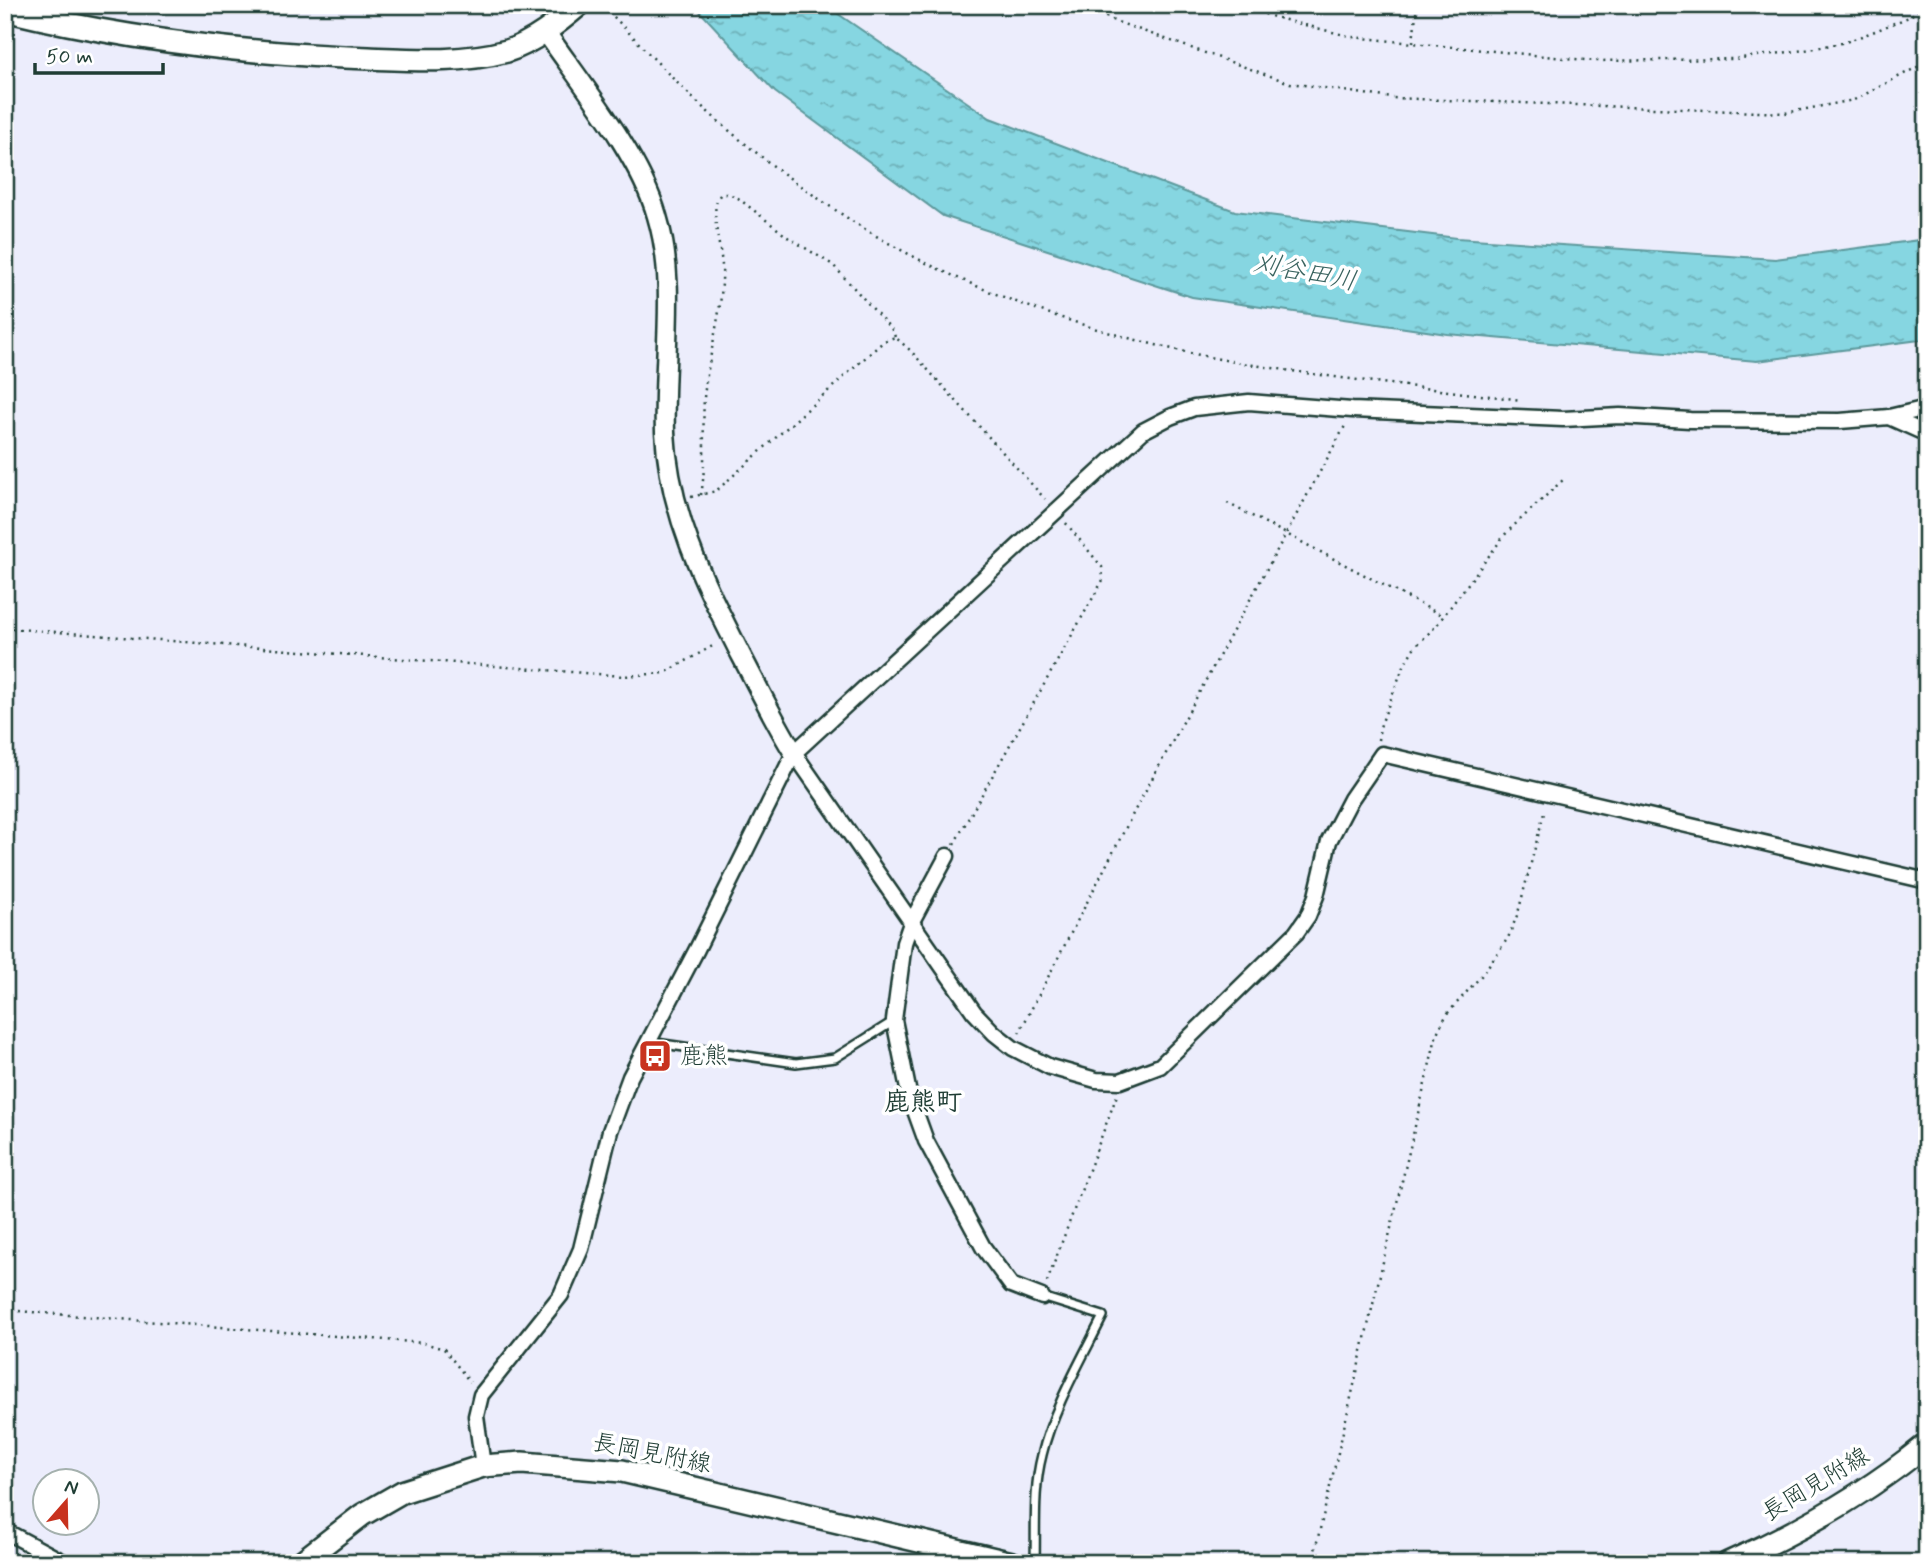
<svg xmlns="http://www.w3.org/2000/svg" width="1932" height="1568" viewBox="0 0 1932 1568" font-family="Mynerve,'Klee One',sans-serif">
<defs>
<pattern id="water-ripples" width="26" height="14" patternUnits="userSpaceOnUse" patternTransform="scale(1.75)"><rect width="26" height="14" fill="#86d6e1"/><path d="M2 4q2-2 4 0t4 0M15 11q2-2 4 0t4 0" fill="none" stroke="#6dafb7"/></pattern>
</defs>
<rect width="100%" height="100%" fill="#ecedfc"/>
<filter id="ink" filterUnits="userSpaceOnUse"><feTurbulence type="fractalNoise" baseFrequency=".0143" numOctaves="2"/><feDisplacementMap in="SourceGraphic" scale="14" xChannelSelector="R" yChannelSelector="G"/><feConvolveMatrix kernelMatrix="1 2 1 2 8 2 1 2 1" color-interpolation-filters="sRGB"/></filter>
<g filter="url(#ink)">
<path fill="url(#water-ripples)" stroke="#5d999c" stroke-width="2" d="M694,5h131l165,113 245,93 222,27 318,21 152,-20v100l-170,22 -310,-27 -255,-37 -249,-81 -168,-124z"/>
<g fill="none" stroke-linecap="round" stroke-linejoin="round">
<defs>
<g id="service">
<path d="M649,1042l147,21 39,-5 59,-37"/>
<path d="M1035,1563c1,-35 -2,-74 7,-108 11,-47 40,-96 61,-139l-61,-19"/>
</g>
<g id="minor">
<path d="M1889,417l38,17"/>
<path d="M794,753l180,259 20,21 19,15 37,19 46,13 24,1 40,-15 136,-133 12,-17 8,-20 13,-55 22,-42 31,-45 545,127"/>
<path d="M947,856l-36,67 -7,20 -10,77 15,74 17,47 57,106 28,38 31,12"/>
<path d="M483,1466l-7,-50 5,-21 80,-100 20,-46 29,-118 20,-54 67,-128 97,-196 349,-322 27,-14 24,-9 55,-6 103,8 211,9 57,-3 70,4 150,1 49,-4 38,-9"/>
<path d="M5,1531l60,32"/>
</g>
<path id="tertiary" d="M545,31c36,52 95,125 112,185 21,70 5,144 8,216 4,83 39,150 76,223 17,32 33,66 53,98"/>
<g id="secondary">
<path d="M5,10c119,29 242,44 364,48 47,2 93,5 138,-7 26,-8 52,-29 72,-46"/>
<path d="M300,1563l62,-48 40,-23 81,-26 39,-3 100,8 390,92"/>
<path d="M1728,1563c71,-31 139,-70 199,-119"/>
</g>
</defs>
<use href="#service" stroke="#1f3d34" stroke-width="12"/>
<use href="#minor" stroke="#1f3d34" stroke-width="19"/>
<use href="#tertiary" stroke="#1f3d34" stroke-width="23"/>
<use href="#secondary" stroke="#1f3d34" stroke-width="26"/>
<g stroke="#1f3d34" stroke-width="2.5" stroke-dasharray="2 5" stroke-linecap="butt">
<path d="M1088,5l21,14 181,64 102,15 393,15 69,-13 73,-38"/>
<path d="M1238,5l36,12 78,20 243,24 139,-2 71,-9 41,-8 29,-11 34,-14 15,-12"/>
<path d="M604,7c31,31 60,64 92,94 46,43 98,82 150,116 105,70 244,116 368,141 101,19 206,29 308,42"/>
<path d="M159,22l4,-17"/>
<path d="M1413,42l4,-37"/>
<path d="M701,495c6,-33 1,-64 3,-97 4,-44 20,-87 18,-132 -1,-20 -14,-59 -1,-72h8l9,4 51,40 44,27 60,66 2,6"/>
<path d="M691,497l25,-6 168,-150 11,-4 15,13 135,149"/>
<path d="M1227,503l216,113"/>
<path d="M5,628l618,48 42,-3 51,-29"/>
<path d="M1378,740l2,-13 22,-57 11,-21 23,-23 71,-94 57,-53"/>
<path d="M954,844l149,-264 -1,-13 -37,-45"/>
<path d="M1019,1033l116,-223 210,-384"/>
<path d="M1047,1282l70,-187"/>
<path d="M5,1310l419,33 20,6 26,33"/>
<path d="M1312,1563l125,-530 10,-19 34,-38 27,-38 10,-25 27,-104"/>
</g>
<use href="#service" stroke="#fff" stroke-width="7"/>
<use href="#minor" stroke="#fff" stroke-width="14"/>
<use href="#tertiary" stroke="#fff" stroke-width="18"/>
<use href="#secondary" stroke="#fff" stroke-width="21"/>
</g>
</g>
<defs>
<symbol id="bus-square" viewBox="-11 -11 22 22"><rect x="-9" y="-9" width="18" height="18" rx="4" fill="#c8321e" stroke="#fff"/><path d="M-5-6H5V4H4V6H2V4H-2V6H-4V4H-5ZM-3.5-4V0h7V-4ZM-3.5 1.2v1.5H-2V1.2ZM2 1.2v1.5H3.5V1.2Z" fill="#fff"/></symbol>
</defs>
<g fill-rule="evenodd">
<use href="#bus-square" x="636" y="1037" width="38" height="38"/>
</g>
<g text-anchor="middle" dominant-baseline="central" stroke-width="7" stroke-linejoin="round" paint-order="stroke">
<g font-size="24" fill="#1f3d34" stroke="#fff" text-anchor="start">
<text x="680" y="1056">鹿熊</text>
</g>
<g font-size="24" fill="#1f3d34" stroke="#fff">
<text transform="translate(652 1454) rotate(11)">長岡見附線</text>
<text transform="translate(1816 1485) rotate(-31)">長岡見附線</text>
</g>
<g font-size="26" font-style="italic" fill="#39635f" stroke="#fff">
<text transform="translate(1305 273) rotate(11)">刈谷田川</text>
</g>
<g font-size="26" font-weight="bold" fill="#1f3d34" stroke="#fff">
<text x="923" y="1103">鹿熊町</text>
</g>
</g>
<rect width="1932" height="1568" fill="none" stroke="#fff" stroke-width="28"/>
<rect x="14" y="14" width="1904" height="1540" fill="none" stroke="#1f3d34" stroke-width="2.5" filter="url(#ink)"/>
<g transform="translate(66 1502) rotate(20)"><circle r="33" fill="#ffffff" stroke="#a5b1ae" stroke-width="2"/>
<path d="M0-5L12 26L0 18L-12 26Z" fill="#c8321e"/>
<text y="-10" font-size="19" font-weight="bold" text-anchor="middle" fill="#1f3d34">N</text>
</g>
<path d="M35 63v10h128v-10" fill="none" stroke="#1f3d34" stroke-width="3.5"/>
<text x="46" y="63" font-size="21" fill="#1f3d34" stroke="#ffffff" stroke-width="5" paint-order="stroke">50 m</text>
</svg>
